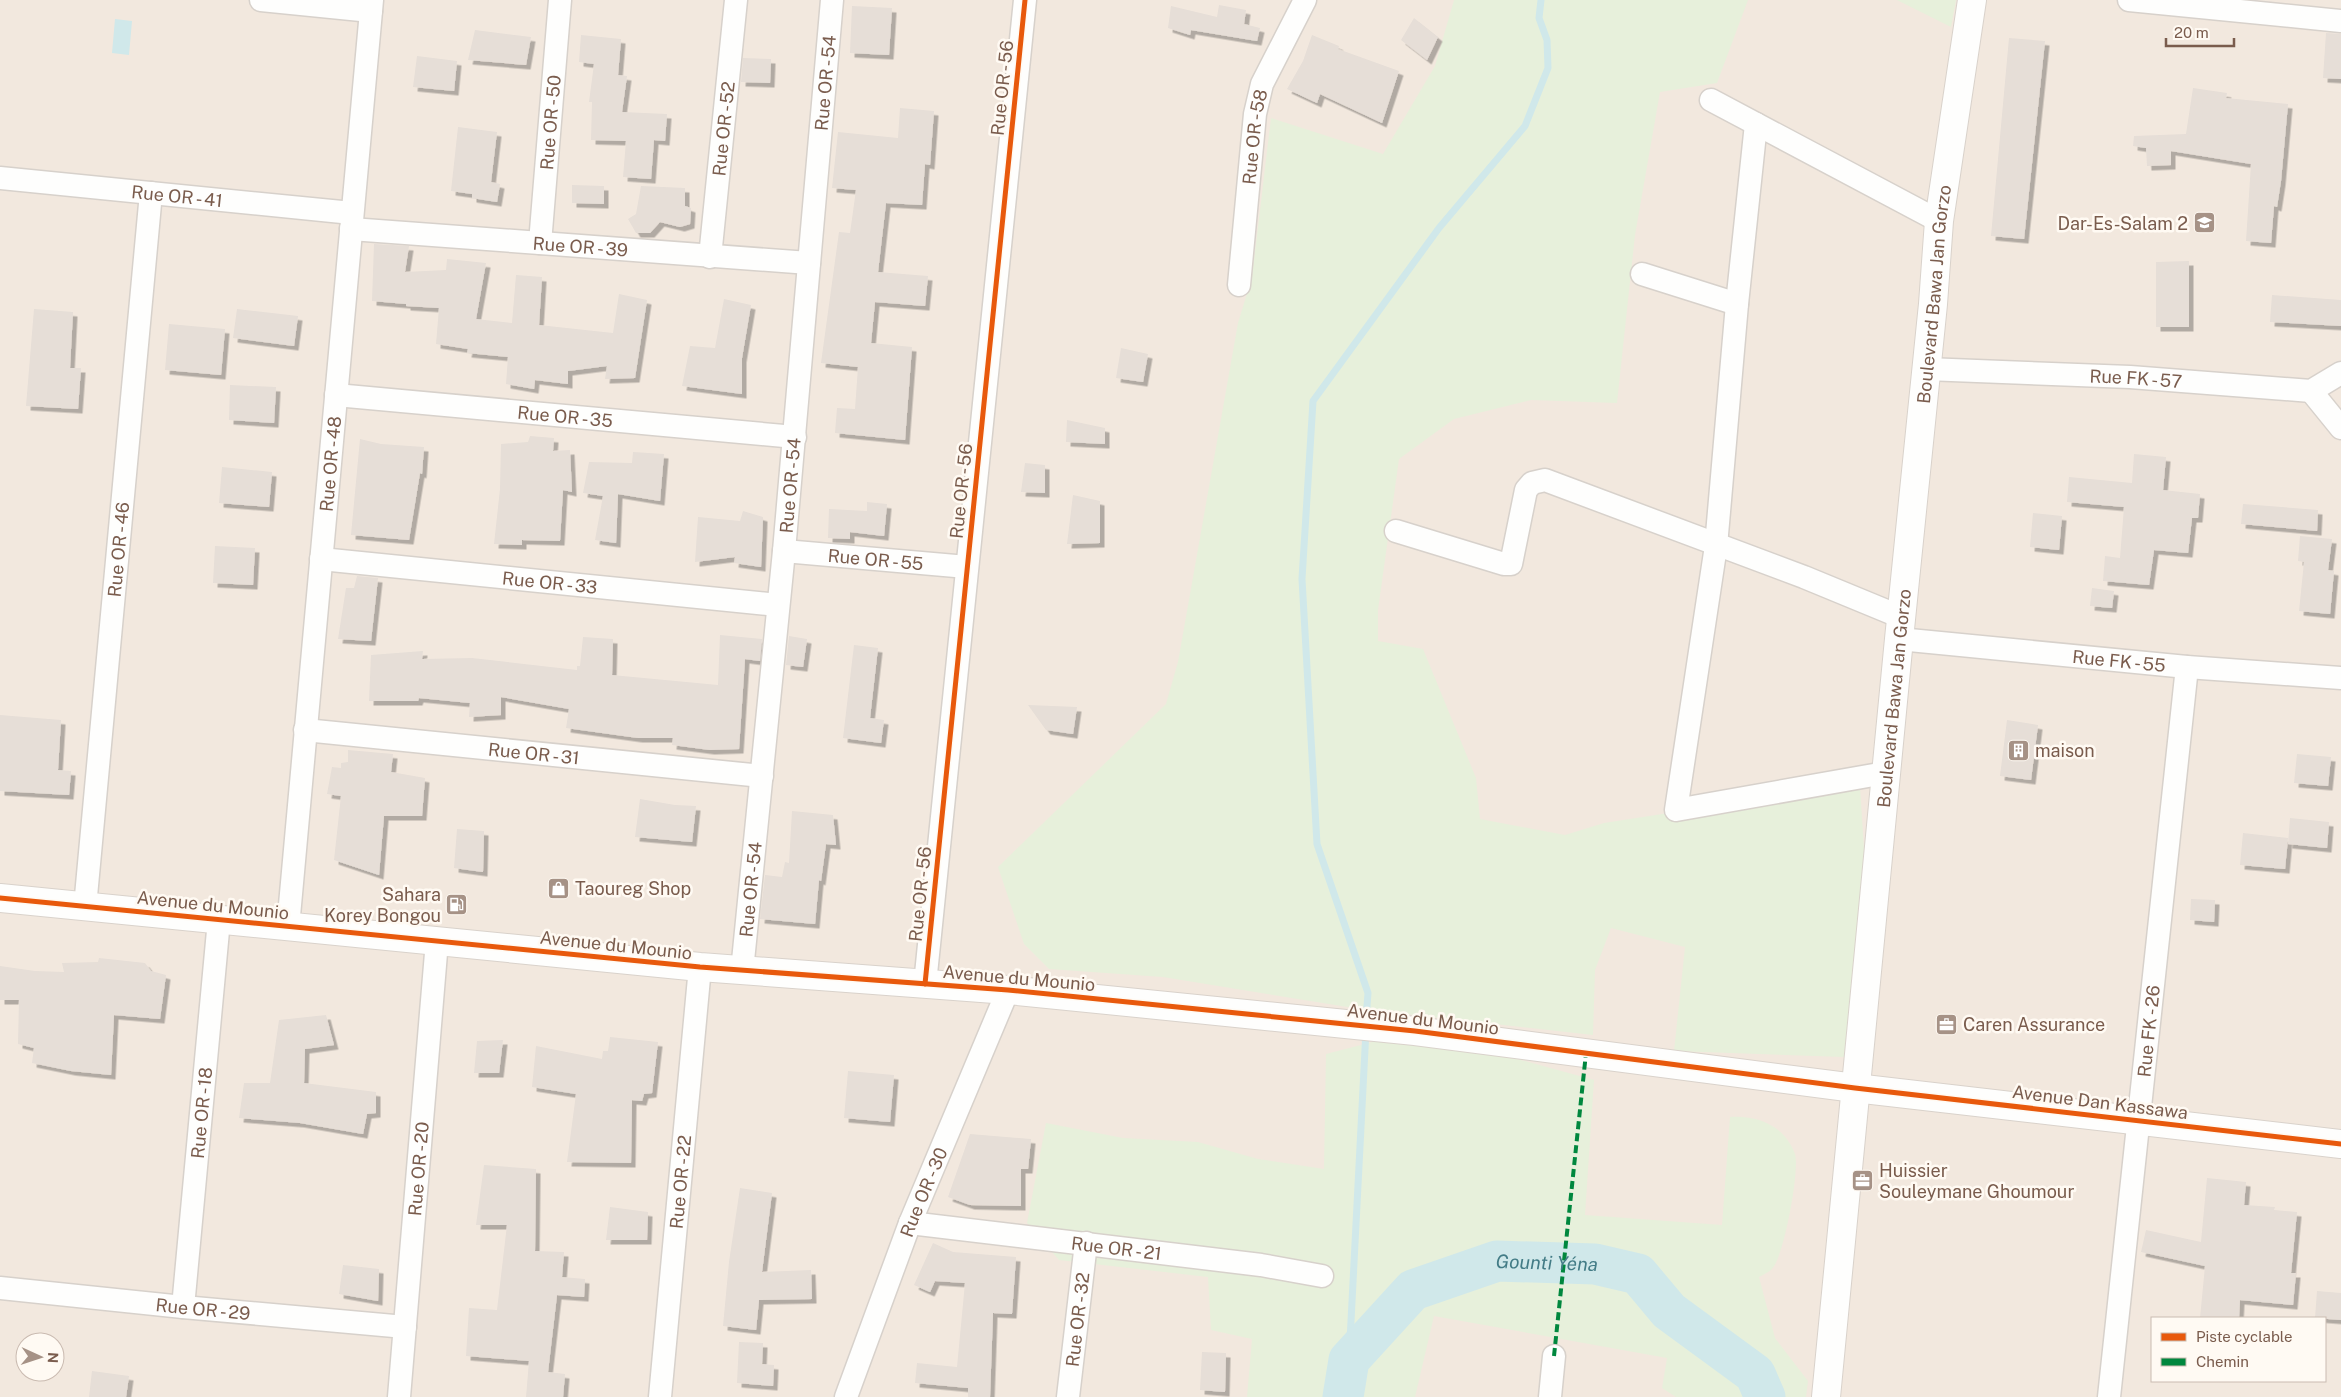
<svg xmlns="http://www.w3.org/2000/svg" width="2341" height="1397" viewBox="0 0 2341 1397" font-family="'Public Sans',sans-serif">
<defs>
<filter id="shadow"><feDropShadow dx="4.5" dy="4.5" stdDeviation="0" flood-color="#0004"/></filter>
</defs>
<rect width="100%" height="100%" fill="#f9f5f0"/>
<path fill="#f2e8de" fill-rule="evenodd" d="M0,0h2341v1397h-2341zM2152,1318h173v63h-173zM25,1342h30v30h-30z"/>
<g fill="#e7f0db">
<path d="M1454,0h294l-31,83 -57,9 -25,143 -18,168 -86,-3 -77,19 -55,40 -21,151v31l45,8 53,129 4,41 85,16 39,-12 194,-30 62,-6 5,78 -21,192 -170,-6 11,-104 -74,-19 -16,42 -2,65 -233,-26 -197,-32 -114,-8 -25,-25 -26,-77 168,-163 12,-42 60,-339 14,-46 19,-159 112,36 52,-88z"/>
<path d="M1897,0h59l-5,27z"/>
<path d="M1415,1031l179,49 -9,135 137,10 8,-108c28,-2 55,9 65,37 5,15 -11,103 -23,115 -3,3 -9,6 -13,8l16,61 33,43 -2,16h-130l-14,-9 5,-30 -233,-42 -19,81h-168l5,-58 -41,-9 -3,-53 -149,-17 -32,-37 19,-100 77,15 75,4 60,17 66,10 2,-115z"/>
</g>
<path fill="#d0e8ea" d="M115,19l17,2 -3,34 -17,-2z"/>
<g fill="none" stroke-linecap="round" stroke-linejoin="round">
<g stroke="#d0e8ea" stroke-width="7">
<path d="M1366,1019l2,-26 -51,-149 -15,-265 11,-178 126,-173 86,-102 23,-58 -1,-28 -8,-22 2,-18"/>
<path d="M1349,1360l17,-330"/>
</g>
<path stroke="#d0e8ea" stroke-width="41" id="s1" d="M1343,1397l6,-37 64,-70 84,-29 98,3 43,10 31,37 86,63 10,23"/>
</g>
<g fill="#e6ded7" filter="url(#shadow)">
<path d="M1219,5l27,5 -2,14 16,4 -3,13 -66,-11 -1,5 -22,-7 3,-22 46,11z"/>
<path d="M852,6l40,2 -3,47 -39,-2z"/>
<path d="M1414,18l24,19 -11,23 -26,-20z"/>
<path d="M475,30l56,7 -5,28 -58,-5z"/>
<path d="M2326,33l15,1v45l-18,-1z"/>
<path d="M581,35l40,4 -3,36 9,1 -5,36 45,2 -2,27 -11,-1 -3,39 -28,-2 3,-36 -35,-1 1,-38h-3l5,-38 -15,-2z"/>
<path d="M1312,35l27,11 -1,3 61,22 -17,52 -62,-29 -3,9 -30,-14 16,-28z"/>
<path d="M2009,38l36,3 -21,198 -33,-3z"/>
<path d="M417,56l40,5 -3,30 -41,-4z"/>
<path d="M743,58l28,1 -1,24 -29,-1z"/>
<path d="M2193,88l34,5 -1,5 62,6 -7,77 -4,26 -3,-1 -3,37 -25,-2 5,-77 -80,-13v14l-24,1 -1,-18 -13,-2 1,-10 52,-2z"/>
<path d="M900,108l34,3 -4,54 -5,-1 -3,41 -36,-2 -8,69 50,4 -3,30 -50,-4 -4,41 41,4 -7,93 -70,-7 2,-25 18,1 3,-42 -37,-4 18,-131 11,1 6,-43 -24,-2 6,-56 60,6z"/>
<path d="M458,127l39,5 -6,50 9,2 -3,18 -25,-4v-4l-21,-3z"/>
<path d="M572,185l32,1v18l-32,-1z"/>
<path d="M641,186l44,2v18l6,2 -1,16 -10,3 -20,-5 -10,11h-14l-8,-14 8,-5z"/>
<path d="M374,244l35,2 -4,26 41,-2 1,-11 39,4 -10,56 36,4 4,-48 26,2 -3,48 74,8 6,-39 28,6 -12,78 -30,1 2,-13 -39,5v13l-33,-4 -1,9 -28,-5 2,-27 -41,-4 1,-4 -32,-5 3,-36 -33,-2v-2l-34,-3z"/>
<path d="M2189,261v66h-33v-65z"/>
<path d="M2272,295l69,5v26l-71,-4z"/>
<path d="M724,299l27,6 -9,53v36l-60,-8 8,-40 25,2z"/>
<path d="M34,309l39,3 -3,56h11l-3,41 -52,-3z"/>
<path d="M237,309l61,7 -4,30 -61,-8z"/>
<path d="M169,324l56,5 -4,46 -56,-5z"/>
<path d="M1121,348l27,6 -5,28 -27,-4z"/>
<path d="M230,385l46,2 -2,36 -45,-3z"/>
<path d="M1067,420l38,8v16l-39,-2z"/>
<path d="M530,436l24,2 -1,13 17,-1 2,42 -9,-2 -3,51 -38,-1v5l-28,-1 6,-55 1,-45 27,-2z"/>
<path d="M360,439l21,5 43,3 -2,27 -2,-1 -11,67 -58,-5z"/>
<path d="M633,452l31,2 -4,47 -42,-7 -2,49 -21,-3 8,-44 -20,-3 6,-31 43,1z"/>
<path d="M2134,454l32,3 -3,33 37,4 -2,24h-6l-4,35 -34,-3 -5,35 -46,-4 2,-25 15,2 4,-51 -57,-5 2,-25 63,6z"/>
<path d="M1025,463l20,2v28l-24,-1z"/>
<path d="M222,467l50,5 -3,35 -50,-4z"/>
<path d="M1073,495l27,6v42l-33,1z"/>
<path d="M867,502l20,2 -3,32 -34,-4v7l-22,-1 1,-29 38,2z"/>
<path d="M2243,504l75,6 -1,21 -76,-7z"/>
<path d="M743,511l20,6 -2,50 -27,-4 1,-6 -40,5 3,-45 42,4z"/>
<path d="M2033,513l29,3 -3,34 -29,-3z"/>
<path d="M2300,536l32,3 -4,31 6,1 -4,43 -31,-3 5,-49 -6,-1z"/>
<path d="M215,546l40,2 -2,37 -40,-2z"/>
<path d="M357,576l21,2 -7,63 -33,-2 8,-51h8z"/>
<path d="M2092,588l22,3 -2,17 -22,-2z"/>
<path d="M720,635l42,4 -2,22 -15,-2 -6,90 -29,1 -38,-5 1,-7h-35l-72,-10 3,-19 -68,-12v18l-32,2 1,-14 -51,-5 -1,3h-49l2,-46 52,-4 -1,8 50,-1 105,12v-4h3l3,-29 30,2 -1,36 106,10z"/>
<path d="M789,636l18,3 -4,28 -17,-2z"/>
<path d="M854,645l24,3 -8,70 14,2 -3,23 -38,-5z"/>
<path d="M1028,705l49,2 -4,27 -27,-4z"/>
<path d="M0,715l61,5 -3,50 13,1 -2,24 -69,-4z"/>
<path d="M2007,720l31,5 -7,55 -31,-4z"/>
<path d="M348,750l45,4 -2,18 34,6 -3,38h-38l-5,59 -45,-15 7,-64 -14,-2 5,-27 9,1v-5l7,-1z"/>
<path d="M2297,754l34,3 -3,29 -34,-3z"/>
<path d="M640,799l35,6 21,1 -4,36 -57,-5z"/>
<path d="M792,811l41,4 3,30 -10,-1 -5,37 -2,-1 -4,44 -55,-5 5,-44 17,2 3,-15 4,1z"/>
<path d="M2290,818l39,4 -2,26 -39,-4z"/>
<path d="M457,829l27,2 -1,41 -29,-4z"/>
<path d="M2243,833l45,5 -3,31 -45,-4z"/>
<path d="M2191,899l24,1 -1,22 -24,-2z"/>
<path d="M99,958l46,5 6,8 15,4 -6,44 -46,-4 -3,60 -40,-4 -39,-8 2,-15 -16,-4 1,-44h-19v-34l35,5 29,1 -2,-9 36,-1z"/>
<path d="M326,1015l8,30 -29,4 -1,34 72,9v21l-9,1 -4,20 -63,-11 -61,-5 5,-35h26l9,-63z"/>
<path d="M610,1037l48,5 -6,51 -8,1 -2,7 -10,-1 -1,63 -64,-1 9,-68 -44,-7 4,-41 66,13 1,-8h5z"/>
<path d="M503,1040l-4,33h-25l3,-32z"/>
<path d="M848,1071l46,4 -4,47 -46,-4z"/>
<path d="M970,1134l61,5 -3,30h-7v37l-51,-1 -22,-8z"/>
<path d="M484,1165l52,4 -1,82 29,1 -2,25 23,2 -1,18 -27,-2 -9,77 17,2 -2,23h-37l3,-36 -63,-5 3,-48 28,2 10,-85h-31z"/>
<path d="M2207,1178l39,4 -2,23 31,2 -1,3 23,2 -6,61h5l-3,32 -53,-5 -1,18h-39l5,-52 -64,-14 5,-22 55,12z"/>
<path d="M740,1188l32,5 -10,79 49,-2 1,29 -53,1 -3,30 -33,-4 6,-64z"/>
<path d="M610,1207l38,5 -1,28h-41z"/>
<path d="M933,1243l20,9 63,5 -4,57 -19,-1 -3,84h-22v-9l-53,-5 2,-20 40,4 8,-84 -30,-2 -5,11 -16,-7z"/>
<path d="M343,1265l36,4 -1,32 -39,-7z"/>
<path d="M2317,1291l24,2v27l-26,-2z"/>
<path d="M739,1342l24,1 -1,21 12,1 -1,21 -36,-3z"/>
<path d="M1202,1352l24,1 -1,39 -25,-2z"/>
<path d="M92,1371l37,5 -3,21h-37z"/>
</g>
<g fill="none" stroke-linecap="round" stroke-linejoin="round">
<defs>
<g id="street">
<path d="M261,0l110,11"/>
<path d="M2129,0l212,21"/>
<path d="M1711,100l228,121"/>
<path d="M1756,124l-19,180 -21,242 -40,264 209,-37"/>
<path id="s2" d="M0,178l352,35"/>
<path id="s3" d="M351,229l458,34"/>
<path id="s4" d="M540,243l20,-243"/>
<path id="s5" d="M710,257l26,-257"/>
<path d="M1642,274l95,30"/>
<path id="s6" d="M1239,285l16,-171 7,-30 43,-84"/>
<path id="s7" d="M1926,369l204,8 181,14 30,-18"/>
<path d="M2311,391l30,37"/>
<path id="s8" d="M336,395l459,42"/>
<path d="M1396,531l108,33h7l15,-74 6,-7 13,-3 259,97 97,40"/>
<path id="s9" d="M784,551l183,16"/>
<path id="s10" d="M321,559l457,46"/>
<path id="s11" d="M1899,639l288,28 154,11"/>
<path id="s12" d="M305,730l457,46"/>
<path id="s13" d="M85,907l66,-714"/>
<path id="s14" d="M288,927l84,-927"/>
<path id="s15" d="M742,971l42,-420 48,-551"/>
<path d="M925,984l100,-984"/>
<path id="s16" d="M910,1223l351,42 61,11"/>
<path id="s17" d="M0,1288l183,19 222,20"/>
<path id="s18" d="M183,1307l36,-387"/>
<path id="s19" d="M399,1397l38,-456"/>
<path id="s20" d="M660,1397l40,-430"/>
<path id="s21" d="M846,1397l64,-174 98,-233"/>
<path id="s22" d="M1068,1397l18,-154"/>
<path d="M1550,1397l4,-41"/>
<path id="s23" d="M2109,1397l78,-730"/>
</g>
<g id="secondary">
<path d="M0,898l700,69 308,23 407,41 440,57 486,56"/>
<path id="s24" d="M1826,1397l73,-758 34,-335 6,-83 33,-221"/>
</g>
</defs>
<use href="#street" stroke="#d7d1cb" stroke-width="25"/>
<use href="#secondary" stroke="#d9d2cb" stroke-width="30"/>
<use href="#street" stroke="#fefefd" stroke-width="22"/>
<use href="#secondary" stroke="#fefefd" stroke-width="28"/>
<path stroke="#00873e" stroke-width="4" stroke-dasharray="8 4" stroke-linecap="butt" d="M1554,1356l32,-303"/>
<defs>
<g id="cycleway">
<path d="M0,898l700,69 308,23 407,41 440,57 486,56"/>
<path d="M925,984l100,-984"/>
</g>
</defs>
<use href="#cycleway" stroke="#fffaf3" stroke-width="8"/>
<use href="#cycleway" stroke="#e8590c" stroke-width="5"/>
</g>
<defs>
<symbol id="school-square" viewBox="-11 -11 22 22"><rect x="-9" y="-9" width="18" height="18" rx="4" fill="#a69286" stroke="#fffaf3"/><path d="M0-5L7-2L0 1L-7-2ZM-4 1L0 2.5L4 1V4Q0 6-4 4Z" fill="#fff"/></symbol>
<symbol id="building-square" viewBox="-11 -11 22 22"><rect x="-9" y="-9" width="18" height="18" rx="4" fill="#a69286" stroke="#fffaf3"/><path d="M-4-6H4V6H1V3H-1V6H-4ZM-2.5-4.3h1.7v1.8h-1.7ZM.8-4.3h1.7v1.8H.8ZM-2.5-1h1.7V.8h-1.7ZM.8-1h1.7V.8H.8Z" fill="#fff"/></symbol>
<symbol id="shop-square" viewBox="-11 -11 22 22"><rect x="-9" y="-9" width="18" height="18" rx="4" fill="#a69286" stroke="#fffaf3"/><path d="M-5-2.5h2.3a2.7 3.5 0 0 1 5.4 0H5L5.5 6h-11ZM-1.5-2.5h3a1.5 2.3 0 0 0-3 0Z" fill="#fff"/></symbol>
<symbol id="fuel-square" viewBox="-11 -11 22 22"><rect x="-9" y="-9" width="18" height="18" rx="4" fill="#a69286" stroke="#fffaf3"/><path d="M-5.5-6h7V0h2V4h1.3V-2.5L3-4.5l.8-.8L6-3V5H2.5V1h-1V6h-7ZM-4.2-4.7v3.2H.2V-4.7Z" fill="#fff"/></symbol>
<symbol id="office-square" viewBox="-11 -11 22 22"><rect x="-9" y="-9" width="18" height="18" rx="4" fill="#a69286" stroke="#fffaf3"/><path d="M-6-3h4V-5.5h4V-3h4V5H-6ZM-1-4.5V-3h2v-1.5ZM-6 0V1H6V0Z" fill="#fff"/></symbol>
</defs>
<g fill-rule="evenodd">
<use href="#school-square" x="2192" y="210" width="25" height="25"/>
<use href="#building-square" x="2006" y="738" width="25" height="25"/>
<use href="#shop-square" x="546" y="876" width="25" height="25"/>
<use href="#fuel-square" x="444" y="892" width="25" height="25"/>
<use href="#office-square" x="1934" y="1012" width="25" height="25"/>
<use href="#office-square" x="1850" y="1168" width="25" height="25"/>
</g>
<g text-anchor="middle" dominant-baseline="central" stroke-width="5" stroke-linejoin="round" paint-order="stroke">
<g font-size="18" fill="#7a5c4d" stroke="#fffaf3">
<text stroke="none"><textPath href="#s15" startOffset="892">Rue OR - 54</textPath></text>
<text transform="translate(1002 88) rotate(-84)">Rue OR - 56</text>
<text stroke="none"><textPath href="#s4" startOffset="121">Rue OR - 50</textPath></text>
<text stroke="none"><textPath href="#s5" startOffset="129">Rue OR - 52</textPath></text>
<text stroke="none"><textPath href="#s6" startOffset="149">Rue OR - 58</textPath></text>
<text stroke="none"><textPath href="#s2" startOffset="178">Rue OR - 41</textPath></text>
<text stroke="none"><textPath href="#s3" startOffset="230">Rue OR - 39</textPath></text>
<text stroke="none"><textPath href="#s24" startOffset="1108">Boulevard Bawa Jan Gorzo</textPath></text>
<text stroke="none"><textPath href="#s7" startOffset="210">Rue FK - 57</textPath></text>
<text stroke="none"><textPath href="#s8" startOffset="230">Rue OR - 35</textPath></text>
<text stroke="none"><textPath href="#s14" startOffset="465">Rue OR - 48</textPath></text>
<text stroke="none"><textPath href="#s15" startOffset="488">Rue OR - 54</textPath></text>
<text transform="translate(961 491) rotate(-84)">Rue OR - 56</text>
<text stroke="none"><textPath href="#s13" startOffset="359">Rue OR - 46</textPath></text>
<text stroke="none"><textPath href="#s9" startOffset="92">Rue OR - 55</textPath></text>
<text stroke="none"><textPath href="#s10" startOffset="230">Rue OR - 33</textPath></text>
<text stroke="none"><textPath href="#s11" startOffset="221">Rue FK - 55</textPath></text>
<text stroke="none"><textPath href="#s24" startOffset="702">Boulevard Bawa Jan Gorzo</textPath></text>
<text stroke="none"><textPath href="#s12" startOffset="230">Rue OR - 31</textPath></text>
<text stroke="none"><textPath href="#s15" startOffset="82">Rue OR - 54</textPath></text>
<text transform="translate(920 894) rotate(-84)">Rue OR - 56</text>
<text transform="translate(213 905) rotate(6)">Avenue du Mounio</text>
<text transform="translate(616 945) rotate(6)">Avenue du Mounio</text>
<text transform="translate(1019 978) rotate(5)">Avenue du Mounio</text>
<text transform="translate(1423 1019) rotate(7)">Avenue du Mounio</text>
<text stroke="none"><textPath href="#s23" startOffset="368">Rue FK - 26</textPath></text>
<text transform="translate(2100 1102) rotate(7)">Avenue Dan Kassawa</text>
<text stroke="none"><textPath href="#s18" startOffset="195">Rue OR - 18</textPath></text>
<text stroke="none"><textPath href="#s19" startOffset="229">Rue OR - 20</textPath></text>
<text stroke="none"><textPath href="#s20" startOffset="216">Rue OR - 22</textPath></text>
<text stroke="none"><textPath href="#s21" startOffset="219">Rue OR - 30</textPath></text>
<text stroke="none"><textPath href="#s16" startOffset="208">Rue OR - 21</textPath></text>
<text stroke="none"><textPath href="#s17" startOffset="204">Rue OR - 29</textPath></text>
<text stroke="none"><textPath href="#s22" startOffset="78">Rue OR - 32</textPath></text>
</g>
<g font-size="18" fill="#7a5c4d" stroke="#fffaf3" text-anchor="start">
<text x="2188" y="223" text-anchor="end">Dar-Es-Salam 2</text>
<text x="2035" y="750">maison</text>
<text x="575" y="888">Taoureg Shop</text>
<text x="441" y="894" text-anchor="end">Sahara<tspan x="441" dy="21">Korey Bongou</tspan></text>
<text x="1963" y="1024">Caren Assurance</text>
<text x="1879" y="1170">Huissier<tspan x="1879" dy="21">Souleymane Ghoumour</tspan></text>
</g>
<g font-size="19" font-style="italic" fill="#437c86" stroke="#fffaf3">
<text stroke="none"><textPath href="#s1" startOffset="271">Gounti Yéna</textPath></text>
</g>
</g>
<rect x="2151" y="1317" width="175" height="65" fill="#fffaf3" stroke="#cabbb1"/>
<rect x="2161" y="1333" width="25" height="8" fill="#e8590c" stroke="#cabbb1"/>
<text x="2196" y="1342" font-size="15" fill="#7a5c4d">Piste cyclable</text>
<rect x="2161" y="1358" width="25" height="8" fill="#00873e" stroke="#cabbb1"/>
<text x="2196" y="1367" font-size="15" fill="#7a5c4d">Chemin</text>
<g transform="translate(40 1357) rotate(93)"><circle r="24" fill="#fffaf3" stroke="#cabbb1"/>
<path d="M0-4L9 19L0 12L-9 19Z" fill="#a69286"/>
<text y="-8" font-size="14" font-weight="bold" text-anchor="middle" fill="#7a5c4d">N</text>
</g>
<path d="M2166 38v8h68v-8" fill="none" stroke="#7a5c4d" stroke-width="2.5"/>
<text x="2174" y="38" font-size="15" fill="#7a5c4d" stroke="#fffaf3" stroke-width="4" paint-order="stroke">20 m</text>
</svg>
